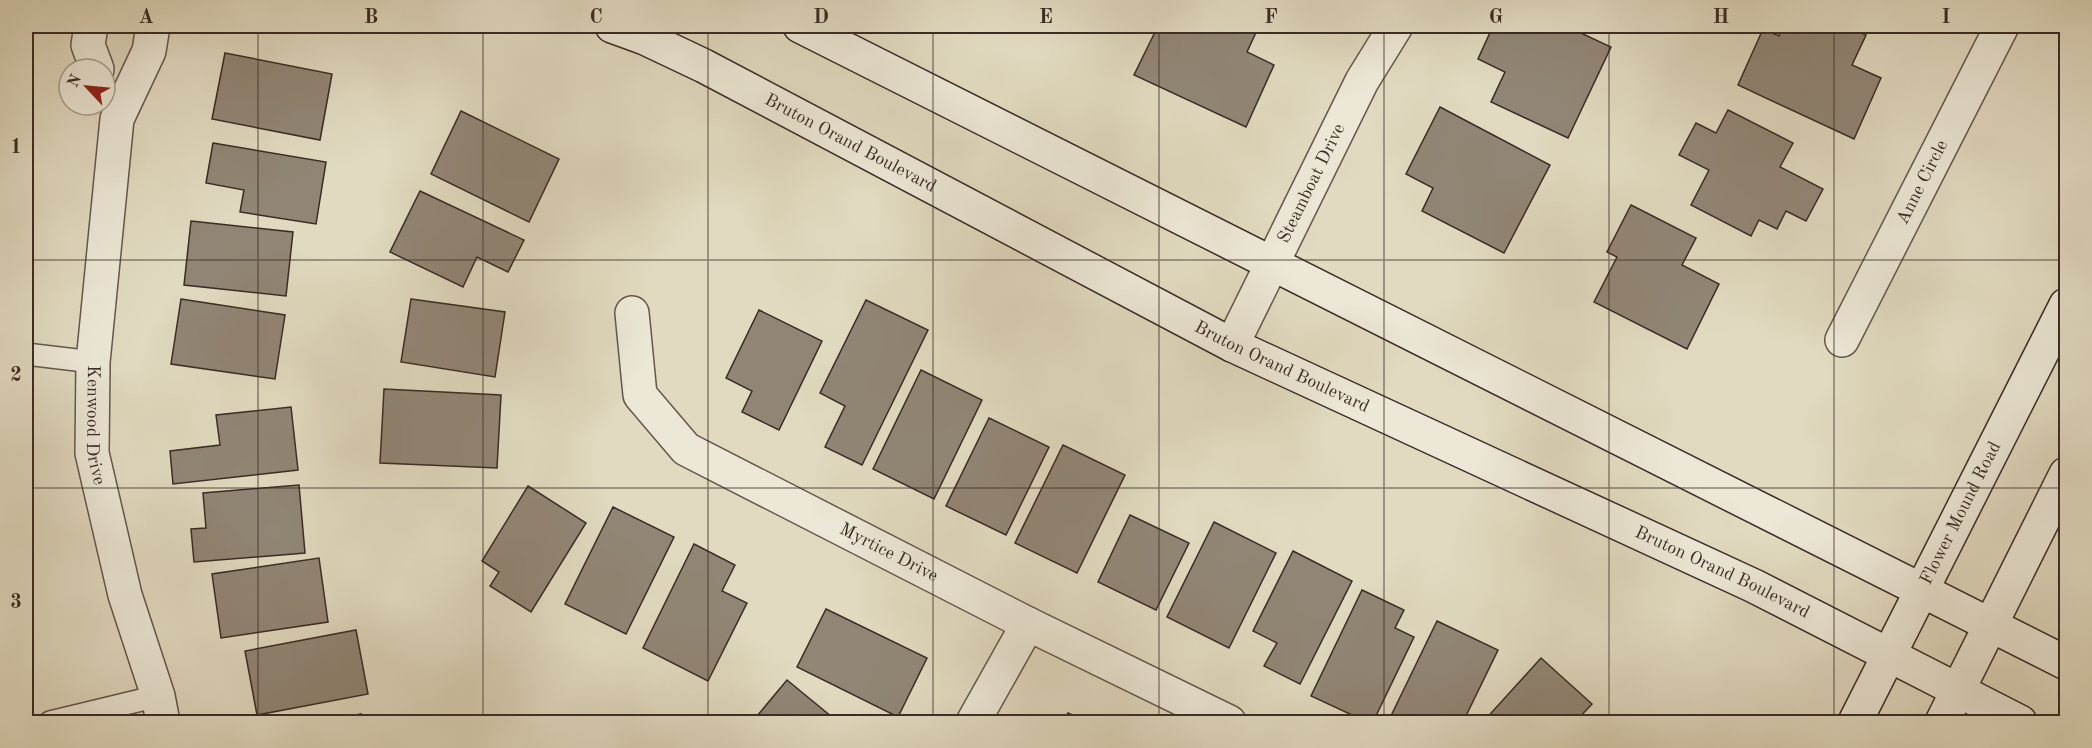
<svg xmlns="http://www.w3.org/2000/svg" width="2092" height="748" viewBox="0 0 2092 748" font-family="'Old Standard TT',serif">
<rect width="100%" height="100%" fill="#e1dac0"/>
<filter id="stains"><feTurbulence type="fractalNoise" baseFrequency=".00333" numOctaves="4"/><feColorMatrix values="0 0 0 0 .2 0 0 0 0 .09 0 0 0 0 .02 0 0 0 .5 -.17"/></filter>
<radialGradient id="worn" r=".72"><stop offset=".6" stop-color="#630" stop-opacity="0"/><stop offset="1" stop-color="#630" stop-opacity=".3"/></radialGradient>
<g fill="#918676" stroke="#3a2b25" stroke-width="1.5">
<path d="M1158,26h101l-12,26 27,13 -28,62 -112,-52z"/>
<path d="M1493,26h73l45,21 -43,91 -77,-36 14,-30 -27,-13z"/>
<path d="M1783,26h63l20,9 -14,30 29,13 -27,61 -116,-54 25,-56 16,7z"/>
<path d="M225,53l107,21 -12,66 -108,-21z"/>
<path d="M1440,107l110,58 -46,88 -82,-42 11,-23 -27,-14z"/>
<path d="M1728,110l65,33 -13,24 43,22 -17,32 -20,-10 -9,18 -18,-9 -8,16 -60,-31 18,-35 -30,-15 17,-32 20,10z"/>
<path d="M461,111l98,48 -30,63 -98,-48z"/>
<path d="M213,143l113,19 -10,62 -76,-12 4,-22 -38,-7z"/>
<path d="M420,191l104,49 -16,32 -31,-15 -14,30 -73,-35z"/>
<path d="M1631,205l65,33 -14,27 37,19 -32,65 -93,-47 23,-45 -10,-5z"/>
<path d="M191,221l102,11 -7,64 -102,-11z"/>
<path d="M181,299l104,16 -10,64 -104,-15z"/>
<path d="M411,299l94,13 -10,65 -94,-15z"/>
<path d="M866,300l62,30 -66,135 -37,-18 20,-41 -25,-13z"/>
<path d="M759,310l63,31 -43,89 -37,-18 10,-21 -26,-13z"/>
<path d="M921,370l61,30 -48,99 -61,-30z"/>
<path d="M384,389l117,6 -4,73 -117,-5z"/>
<path d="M291,407l7,63 -125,14 -3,-33 50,-6 -4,-30z"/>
<path d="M989,418l60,29 -43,88 -60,-29z"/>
<path d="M1063,445l62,30 -48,98 -62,-30z"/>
<path d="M299,485l6,68 -111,9 -3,-33 15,-1 -3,-35z"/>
<path d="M528,486l58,37 -55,89 -41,-26 9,-14 -17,-11z"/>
<path d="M613,507l61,30 -48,97 -61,-30z"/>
<path d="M1130,515l59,28 -33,67 -58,-28z"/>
<path d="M1214,522l62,31 -47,95 -62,-31z"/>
<path d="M694,544l41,21 -13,26 25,12 -39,78 -65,-33z"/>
<path d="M1293,551l59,30 -52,103 -36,-18 13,-23 -24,-12z"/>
<path d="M319,558l9,64 -107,16 -9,-64z"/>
<path d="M1362,590l42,20 -9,18 19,9 -41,85h-6l-56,-26z"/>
<path d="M826,609l101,49 -29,59 -101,-50z"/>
<path d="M1437,621l61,29 -35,72h-75z"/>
<path d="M356,630l12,64 -111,21 -12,-64z"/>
<path d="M1541,658l51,46 -17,18h-92z"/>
<path d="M787,680l51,42h-86z"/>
<path d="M1068,713l20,9h-25z"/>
<path d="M361,714l2,8h-40z"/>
</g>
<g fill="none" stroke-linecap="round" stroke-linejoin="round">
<defs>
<g id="lane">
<path d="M26,354l67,8"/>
<path d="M50,722l108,-26"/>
</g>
<g id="street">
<path d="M91,26l-3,19 9,24"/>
<path id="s1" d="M153,26l-4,25 -32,68 -24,243 -1,91 33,142 33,101 5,26"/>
<path id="s2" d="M632,313l8,82 46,54 342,175 201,98"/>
<path id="s3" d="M1842,340l160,-314"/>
<path id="s4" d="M1232,345l130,-264 34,-55"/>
<path d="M973,722l55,-98"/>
</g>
<g id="secondary">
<path id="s5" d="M612,26l33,12 59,28 528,279 522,241 266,136"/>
<path d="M800,26l1266,637"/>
<path id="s6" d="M1855,722l211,-417"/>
<path d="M1942,722l124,-248"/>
</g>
</defs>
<use href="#lane" stroke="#64574c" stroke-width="24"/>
<use href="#street" stroke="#64574c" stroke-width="36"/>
<use href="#secondary" stroke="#3a2b25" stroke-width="36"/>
<use href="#lane" stroke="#ece7d6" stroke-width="21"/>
<use href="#street" stroke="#ece7d6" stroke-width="33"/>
<use href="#secondary" stroke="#ece7d6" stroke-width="33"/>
</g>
<path fill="none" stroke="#3a2b25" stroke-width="1.5" stroke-opacity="0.55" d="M258,26v696M483,26v696M708,26v696M933,26v696M1159,26v696M1384,26v696M1609,26v696M1834,26v696M26,260h2040M26,488h2040"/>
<g text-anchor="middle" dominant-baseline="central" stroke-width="5" stroke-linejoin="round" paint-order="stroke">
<g font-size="18" fill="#3a2b25" stroke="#ece7d6">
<text stroke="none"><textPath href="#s5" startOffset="266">Bruton Orand Boulevard</textPath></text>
<text stroke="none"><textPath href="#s3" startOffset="177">Anne Circle</textPath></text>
<text stroke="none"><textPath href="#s4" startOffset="180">Steamboat Drive</textPath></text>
<text stroke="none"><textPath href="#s5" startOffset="752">Bruton Orand Boulevard</textPath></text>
<text stroke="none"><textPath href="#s1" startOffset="408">Kenwood Drive</textPath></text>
<text stroke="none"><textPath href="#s6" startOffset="234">Flower Mound Road</textPath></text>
<text stroke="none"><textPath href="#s2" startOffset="381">Myrtice Drive</textPath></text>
<text stroke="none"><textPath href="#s5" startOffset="1238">Bruton Orand Boulevard</textPath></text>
</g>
</g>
<rect width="2092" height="748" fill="none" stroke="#e1dac0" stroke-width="66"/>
<g transform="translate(87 87) rotate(296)"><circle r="28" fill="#ece7d6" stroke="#a59c8f" stroke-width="1.5"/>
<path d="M0-4.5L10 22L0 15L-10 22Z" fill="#8f2418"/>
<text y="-9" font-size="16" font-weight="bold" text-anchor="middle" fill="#3a2b25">N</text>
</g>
<rect x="33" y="33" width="2026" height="682" fill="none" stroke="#3a2b25" stroke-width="2"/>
<g font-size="20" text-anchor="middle" font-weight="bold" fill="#3a2b25">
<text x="146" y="23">A</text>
<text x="371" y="23">B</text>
<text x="596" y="23">C</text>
<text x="821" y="23">D</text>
<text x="1046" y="23">E</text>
<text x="1271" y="23">F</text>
<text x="1496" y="23">G</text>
<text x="1721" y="23">H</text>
<text x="1946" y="23">I</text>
<text x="16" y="153">1</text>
<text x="16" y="381">2</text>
<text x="16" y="608">3</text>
</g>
<rect width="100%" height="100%" filter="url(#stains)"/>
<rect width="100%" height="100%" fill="url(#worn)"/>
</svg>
